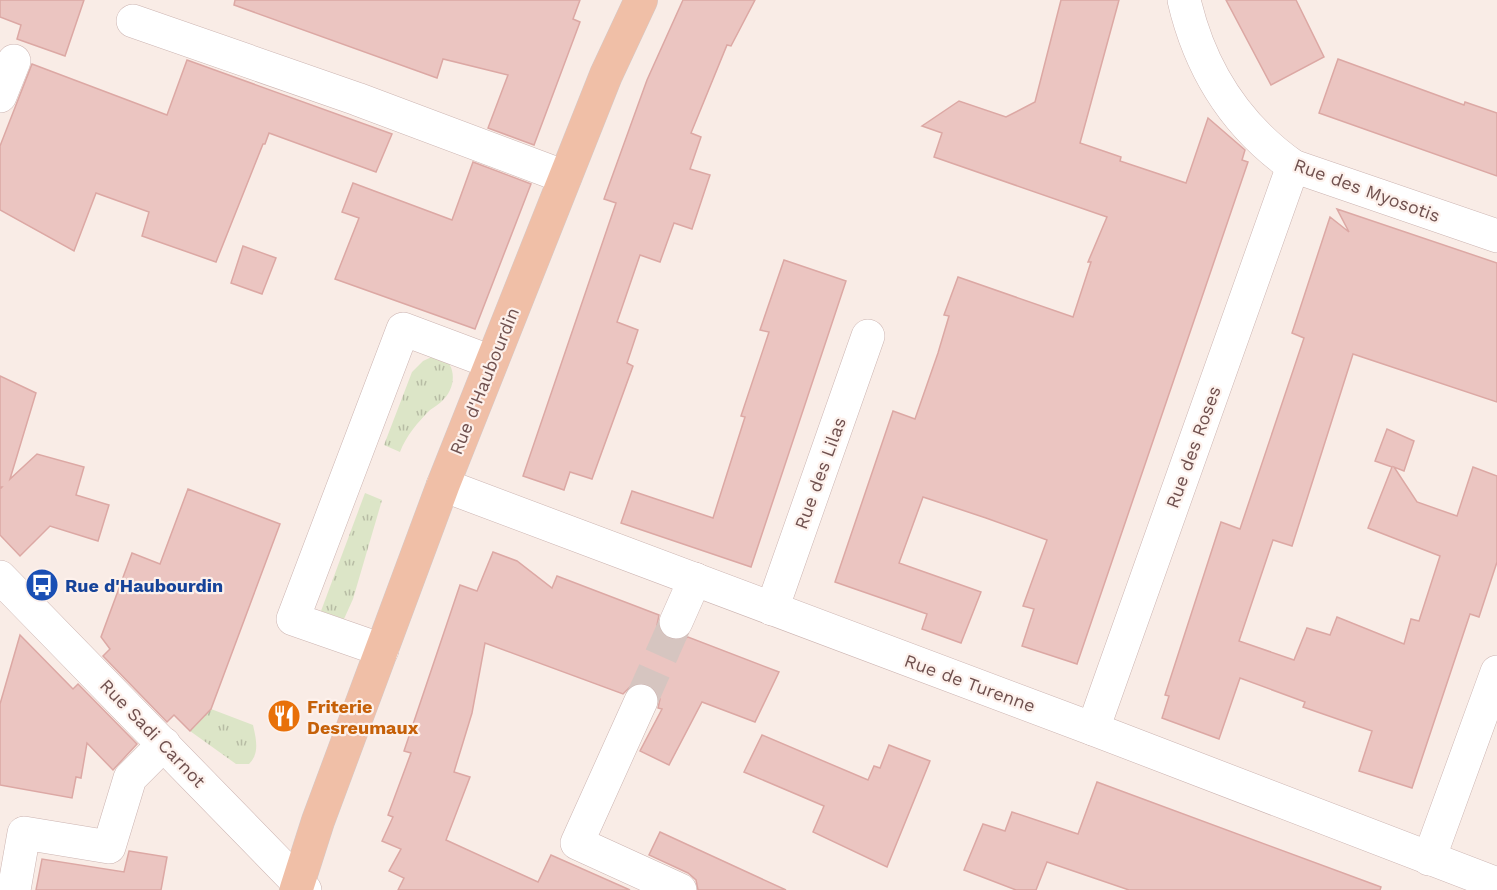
<svg xmlns="http://www.w3.org/2000/svg" width="1497" height="890" viewBox="0 0 1497 890" font-family="'Work Sans',sans-serif">
<defs>
<pattern id="grass-tufts" width="24" height="20" patternUnits="userSpaceOnUse" patternTransform="scale(1.5)"><rect width="24" height="20" fill="#dce5c7"/><path d="M3 7l-1-3M5 7V3M7 7l1-3M15 17l-1-3M17 17v-4M19 17l1-3" fill="none" stroke="#b7bca4"/></pattern>
</defs>
<rect width="100%" height="100%" fill="#f9ece6"/>
<g fill="url(#grass-tufts)">
<path d="M440,353c17,13 17,35 1,49 -3,3 -7,5 -11,8 -12,12 -24,26 -30,42l-16,-7 28,-73 11,-11z"/>
<path d="M365,493l17,7 -29,99 -9,20 -23,-8z"/>
<path d="M211,709l42,16c3,14 7,28 -4,39h-13l-46,-33z"/>
</g>
<g fill="#ebc5c1" stroke="#dca8a4" stroke-width="1.5">
<path d="M0,0h84l-19,56 -48,-17 4,-14 -21,-8z"/>
<path d="M235,0h345l-7,19 7,3 -46,123 -46,-17 20,-53 -65,-16 -6,19 -203,-73z"/>
<path d="M683,0h72l-24,46 -4,-1 -36,88 10,4 -11,32 20,6 -18,54 -18,-6 -14,39 -20,-7 -23,67 21,8 -11,33 6,3 -41,113 -22,-7 -6,18 -41,-14 93,-273 -12,-4 43,-119z"/>
<path d="M1061,0h58l-39,143 41,14 -1,4 66,22 22,-65 37,32 -3,10 6,2 -171,502 -55,-18 12,-37 -11,-3 24,-66 -61,-22 -63,-21 -24,66 82,29 -20,51 -39,-14 5,-15 -92,-32 58,-171 22,8 23,-66 11,-37 -5,-1 14,-38 115,40 18,-55h-3l19,-45 -173,-60 8,-24 -20,-7 37,-25 47,16 29,-15z"/>
<path d="M1226,0h70l28,57 -53,28z"/>
<path d="M1338,59l126,46 1,-3 32,11v63l-178,-63z"/>
<path d="M187,60l205,74 -16,38 -107,-39 -4,11h-2l-47,118 -74,-26 7,-24 -53,-19 -22,58 -74,-41v-64l32,-82 135,51z"/>
<path d="M473,162l58,22 -56,145 -140,-50 24,-61 -17,-6 11,-29 99,37z"/>
<path d="M1337,209l160,54v139l-144,-48 -61,192 -19,-6 -34,101 55,19 13,-32 23,7 7,-18 67,27 7,-25 8,2 21,-65 -72,-28 24,-61 -17,-6 12,-32 27,12 -10,30 -10,-4 23,35 40,14 16,-49 24,9v86l-18,55 -9,-3 -58,174 -53,-17 13,-40 -69,-24 2,-5 -65,-24 -21,61 -57,-21 7,-22 -4,-1 56,-173 19,7 64,-191 -12,-5 38,-116 19,15z"/>
<path d="M243,246l33,12 -14,36 -31,-11z"/>
<path d="M784,260l62,21 -95,286 -130,-44 11,-32 81,27 32,-101 -4,-1 28,-84 -9,-2z"/>
<path d="M0,376l36,17 -26,86 27,-25 47,13 -8,28 33,10 -11,36 -48,-15 -30,30 -20,-21v-46l2,-2h-2z"/>
<path d="M188,489l92,35 -69,185 -21,22 -16,-16 -7,7 -64,-66 7,-7 -9,-12 31,-84 28,11z"/>
<path d="M493,552l24,9 35,27 5,-12 102,39 -2,10 4,8 8,6 10,1 9,-3 91,35 -24,50 -53,-20 -33,63 -29,-14 22,-42 -4,-1 2,-9 -4,-8 -7,-7 -9,-2 -9,4 -8,8 -138,-51 -13,70 -18,59 16,5 -24,63 92,42 13,-27 79,35h-232l6,-12 -15,-7 12,-22 -19,-8 11,-24 -5,-2 23,-62 -7,-2 56,-166 17,6z"/>
<path d="M20,635l53,54 5,-5 59,60 -24,26 -26,-27 -6,35 -5,-1 -4,21 -72,-13v-81z"/>
<path d="M762,735l106,45 6,-14 6,2 9,-23 41,16 -43,106 -74,-35 11,-26 -80,-34z"/>
<path d="M1097,782l284,105 -1,3h-251l-82,-28 -11,28h-20l-52,-20 19,-46 22,7 7,-19 66,22z"/>
<path d="M660,832l126,58h-88l-2,-10 -8,-7 -39,-18z"/>
<path d="M129,851l38,6 -6,33h-125l6,-31 82,13z"/>
</g>
<g fill="none" stroke-linecap="round" stroke-linejoin="round">
<path stroke="#d6c5c0" stroke-width="33" stroke-dasharray="33 16" stroke-linecap="butt" d="M641,701l35,-79"/>
<defs>
<g id="minor">
<path d="M1184,0c16,69 51,125 109,166l204,70"/>
<path d="M133,21l224,78 208,78"/>
<path d="M0,96l14,-35"/>
<path d="M443,485l650,244 404,155"/>
<path d="M0,577l305,313"/>
<path d="M772,609l96,-273"/>
<path d="M676,622l19,-43"/>
<path d="M382,650l-89,-31 110,-290 88,33"/>
<path d="M641,701l-64,142 103,47"/>
<path d="M1093,729l200,-563"/>
<path d="M1429,859l68,-187"/>
<path d="M14,890l10,-57 85,14 21,-69 34,-34"/>
</g>
<path id="major" d="M296,890l22,-69 125,-336 163,-410 35,-75"/>
</defs>
<use href="#minor" stroke="#ccb4b1" stroke-width="34"/>
<use href="#major" stroke="#d4caca" stroke-width="34"/>
<use href="#minor" stroke="#fff" stroke-width="33"/>
<use href="#major" stroke="#f0bfa7" stroke-width="33"/>
</g>
<defs>
<symbol id="bus-disc" viewBox="-11 -11 22 22"><circle r="9.5" fill="#1a4fb4" stroke="#fdf1ec"/><path d="M-5-6H5V4H4V6H2V4H-2V6H-4V4H-5ZM-3.5-4V0h7V-4ZM-3.5 1.2v1.5H-2V1.2ZM2 1.2v1.5H3.5V1.2Z" fill="#fff"/></symbol>
<symbol id="restaurant-disc" viewBox="-11 -11 22 22"><circle r="9.5" fill="#e8710a" stroke="#fdf1ec"/><path d="M-5-6h1v4h1v-4h1v4h1v-4h1v5L-1.5 .5V6h-2V.5L-5-1ZM5-6V6H3V1.5H1.5Q1.5-4 5-6Z" fill="#fff"/></symbol>
</defs>
<g fill-rule="evenodd">
<use href="#bus-disc" x="23" y="566" width="38" height="38"/>
<use href="#restaurant-disc" x="265" y="697" width="38" height="38"/>
</g>
<g text-anchor="middle" dominant-baseline="central" stroke-width="4.5" stroke-linejoin="round" paint-order="stroke">
<g font-size="18" fill="#6f504e" stroke="#fdf1ec">
<text transform="translate(1367 190) rotate(20)">Rue des Myosotis</text>
<text transform="translate(484 381) rotate(-68)">Rue d'Haubourdin</text>
<text transform="translate(1193 447) rotate(-70)">Rue des Roses</text>
<text transform="translate(820 473) rotate(-70)">Rue des Lilas</text>
<text transform="translate(970 683) rotate(20)">Rue de Turenne</text>
<text transform="translate(153 733) rotate(46)">Rue Sadi Carnot</text>
</g>
<g font-size="18" font-weight="bold" fill="#164399" stroke="#fdf1ec" text-anchor="start">
<text x="65" y="585">Rue d'Haubourdin</text>
</g>
<g font-size="18" font-weight="bold" fill="#c56008" stroke="#fdf1ec" text-anchor="start">
<text x="307" y="706">Friterie<tspan x="307" dy="21">Desreumaux</tspan></text>
</g>
</g>
</svg>
